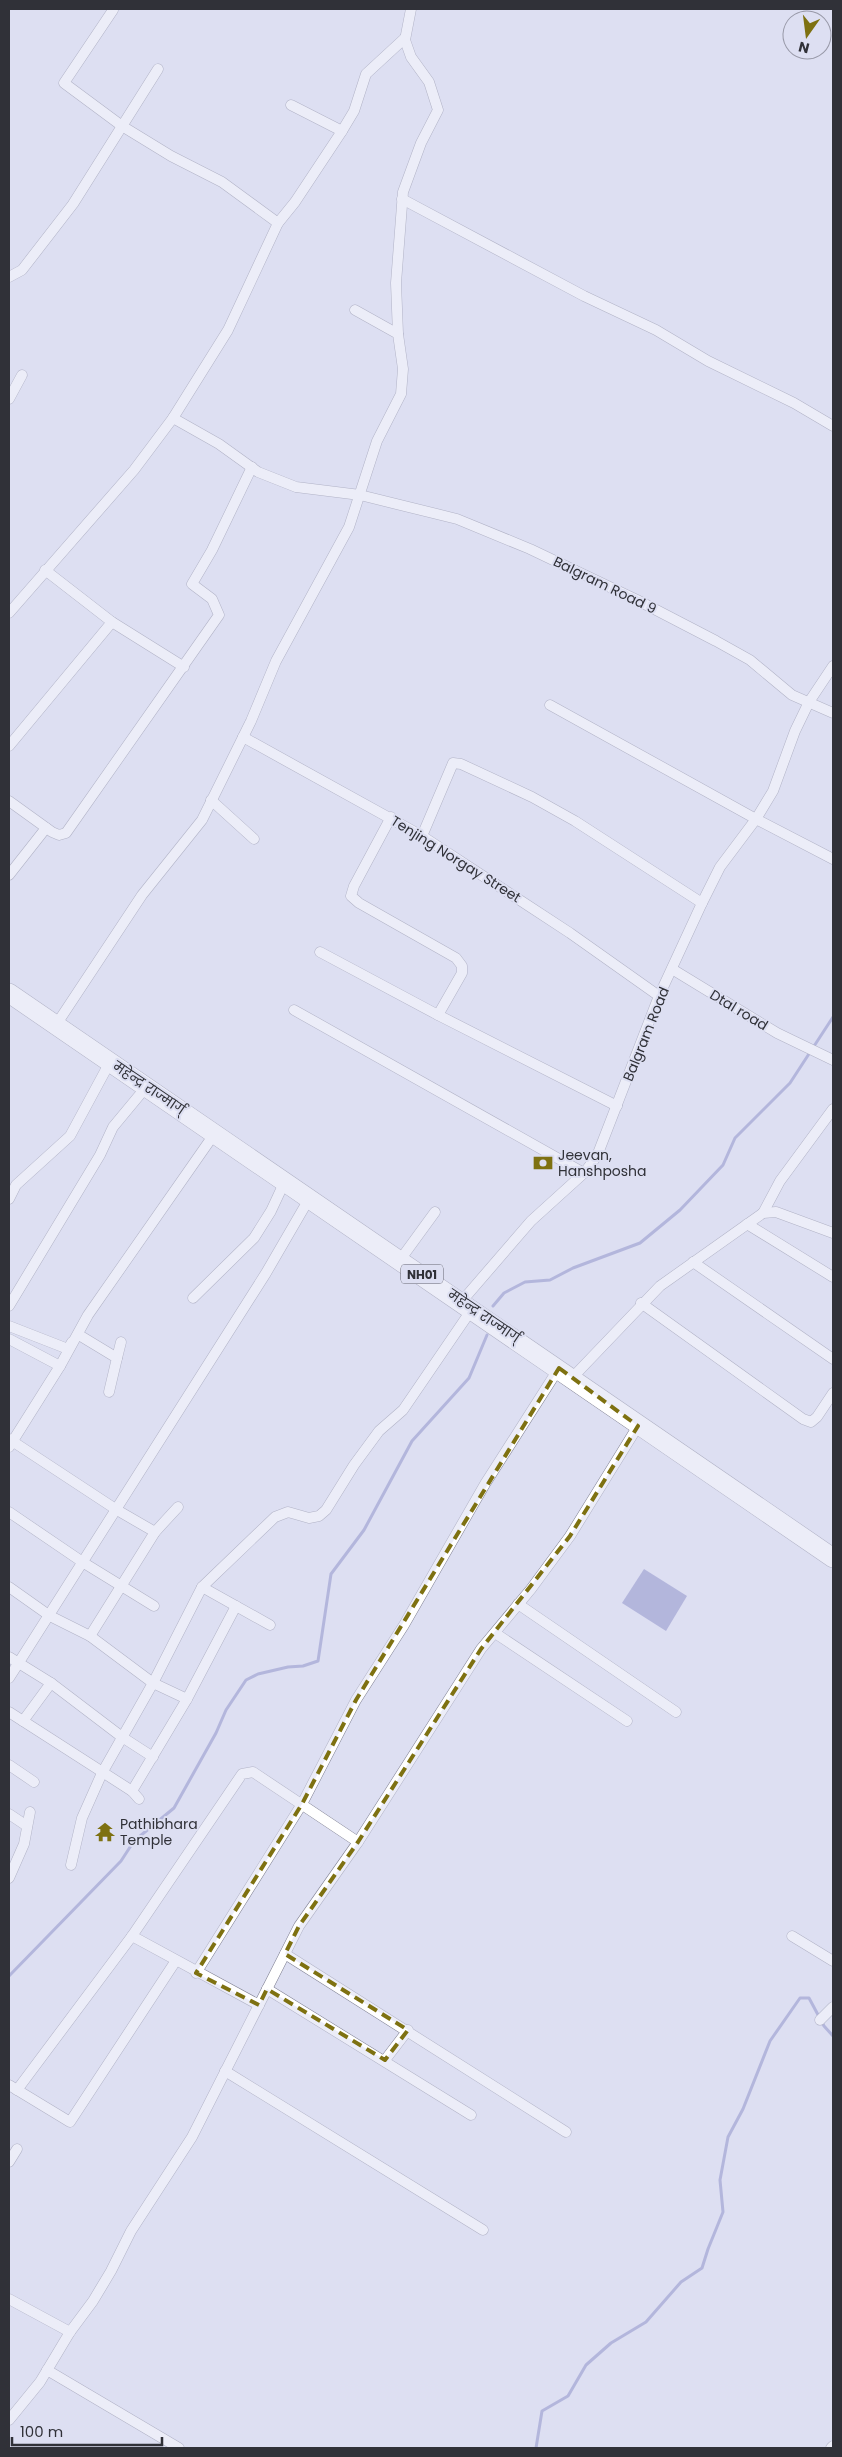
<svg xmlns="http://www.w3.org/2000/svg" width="842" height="2457" viewBox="0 0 842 2457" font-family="Poppins,'Noto Sans Devanagari',sans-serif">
<rect width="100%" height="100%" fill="#dddff2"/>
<path fill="#8285c1" d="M644,1569l43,27 -21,35 -44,-28z"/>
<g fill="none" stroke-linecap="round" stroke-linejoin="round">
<g stroke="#8285c1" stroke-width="3">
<path d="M493,1306l11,-13 21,-11 25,-2 23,-12 67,-25 40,-33 43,-45 12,-27 55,-55 43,-66"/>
<path d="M9,1976l112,-115 13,-20 40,-33 42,-75 10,-23 20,-30 12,-6 30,-7 15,-1 15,-5 13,-87 33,-44 48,-89 57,-63 18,-43"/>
<path d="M536,2448l6,-37 26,-15 18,-31 25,-22 35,-21 35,-40 21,-14 6,-19 15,-37 -3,-32 8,-43 15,-28 27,-68 30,-43h9l15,28 9,10"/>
</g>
<defs>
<g id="street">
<path d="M113,10l-49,73 58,43 49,30 51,26 56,41"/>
<path d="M342,131l12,-20 12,-37 39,-36"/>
<path d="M402,199l182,97 72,34 52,31 86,42 39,23"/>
<path d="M9,277l13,-7 51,-66 85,-135"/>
<path d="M398,334l-2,-51 7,-91 18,-49 17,-33 -9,-28 -18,-25 -6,-17 6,-31"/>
<path d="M9,399l13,-24"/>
<path d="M173,418l46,26 39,28 38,15 64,8 97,24 73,30 107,51 79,41 34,19 42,35 41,18"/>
<path d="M45,570l67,52 72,45"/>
<path d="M9,613l125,-143 39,-52 55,-88 50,-107 17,-21 47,-71 -51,-26"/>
<path d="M550,705l206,114 17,-28 22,-60 14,-29 24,-36"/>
<path d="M243,737l179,99 148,97 89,63"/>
<path d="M9,746l103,-124"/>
<path d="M211,800l43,39"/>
<path d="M9,801l43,31 7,3 7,-2 153,-218 -7,-16 -20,-15 20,-34 40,-83"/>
<path d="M391,817l-37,69 -3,10 8,7 97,55 6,8v7l-24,42"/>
<path d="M422,836l31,-73 8,1 71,33 43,24 127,82"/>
<path d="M9,875l37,-47"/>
<path d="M320,952l118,63 179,91"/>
<path d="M672,969l105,64 56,27"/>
<path d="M294,1010l290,163"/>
<path d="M56,1025l86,-130 60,-75 49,-99 25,-60 73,-134 28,-86 24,-47 2,-25 -5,-35 -43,-24"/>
<path d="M9,1199l7,-14 54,-49 40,-74"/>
<path d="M763,1213l17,-32 53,-72"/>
<path d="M747,1224l86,53"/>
<path d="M400,1260l35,-48"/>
<path d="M693,1262l140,97"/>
<path d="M193,1298l61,-60 17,-27 14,-30"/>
<path d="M462,1301l69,-80 53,-48 13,-17 62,-160 43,-93 18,-36 36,-48 77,40"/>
<path d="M641,1303l162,116 8,3 6,-5 16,-24"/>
<path d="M9,1306l91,-151 13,-28 34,-41"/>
<path d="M9,1326l59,23 4,-7"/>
<path d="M79,1335l38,23 -8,34"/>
<path d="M9,1339l51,27"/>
<path d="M117,1358l4,-16"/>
<path d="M572,1378l88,-92 103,-73 13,-1 57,21"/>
<path d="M9,1439l108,71 38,22"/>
<path d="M9,1447l51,-81 28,-51 127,-182"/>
<path d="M9,1512l75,51 70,43"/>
<path d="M9,1587l41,29 40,20 63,47 34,16"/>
<path d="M202,1587l68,38"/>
<path d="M518,1604l158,108"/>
<path d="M495,1633l132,88"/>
<path d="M90,1636l65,-104 23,-25"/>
<path d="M9,1657l42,26 71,54 31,20"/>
<path d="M9,1678l257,-405 43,-74"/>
<path d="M9,1712l123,79 7,8"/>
<path d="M23,1721l28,-38"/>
<path d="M9,1765l25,17"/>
<path d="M132,1791l55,-92 49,-93"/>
<path d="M9,1814l18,12"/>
<path d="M71,1865l11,-47 20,-45 51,-90 49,-96 73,-70 13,-5 21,6 10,-2 7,-6 28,-45 25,-34 24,-21 69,-101"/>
<path d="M9,1878l15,-34 6,-32"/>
<path d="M132,1936l127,69"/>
<path d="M792,1936l41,25"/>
<path d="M285,1954l281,178"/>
<path d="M196,1973l106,-169 54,-104 48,-75 81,-141 74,-116"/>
<path d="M267,1989l204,126"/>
<path d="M820,2020l13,-13"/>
<path d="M385,2060l23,-30"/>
<path d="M225,2071l258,159"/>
<path d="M9,2085l61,37 105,-160"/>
<path d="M17,2090l115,-154 110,-162 11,-2 105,70"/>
<path d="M9,2162l8,-13"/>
<path d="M9,2299l61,33"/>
<path d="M47,2370l132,78"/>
<path d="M9,2420l31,-38 30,-50 23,-31 18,-30 20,-40 61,-94 107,-211 59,-84 123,-193 50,-60 39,-53 68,-110"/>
<path d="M831,2448l2,-2"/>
</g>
<path id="highway" d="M9,993l824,565"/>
</defs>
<use href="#street" stroke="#7e7f91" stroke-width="11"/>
<use href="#highway" stroke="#7e7f91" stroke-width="20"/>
<use href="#street" stroke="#fff" stroke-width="10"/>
<use href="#highway" stroke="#fff" stroke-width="19"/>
</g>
<path d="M0 0H842V2457H0ZM559,1368l79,58 -68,110 -89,113 -123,193 -59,84 -14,28 123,76 -23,30 -118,-71 -8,16 -63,-32 106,-169 54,-104z" fill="#dddff2" fill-opacity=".55" fill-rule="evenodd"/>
<path fill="none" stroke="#7e7111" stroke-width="4" stroke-dasharray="10 6" stroke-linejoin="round" d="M559,1368l79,58 -68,110 -89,113 -123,193 -59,84 -14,28 123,76 -23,30 -118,-71 -8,16 -63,-32 106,-169 54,-104z"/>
<defs>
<symbol id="bank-bare" viewBox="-9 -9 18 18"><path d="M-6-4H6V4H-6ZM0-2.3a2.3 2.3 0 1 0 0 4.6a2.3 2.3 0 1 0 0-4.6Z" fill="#7e7111" stroke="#dddff2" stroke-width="2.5" paint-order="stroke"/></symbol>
<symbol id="temple-bare" viewBox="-9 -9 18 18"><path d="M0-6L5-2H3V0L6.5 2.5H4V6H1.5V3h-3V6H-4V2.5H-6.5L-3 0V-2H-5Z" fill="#7e7111" stroke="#dddff2" stroke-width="2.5" paint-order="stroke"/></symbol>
</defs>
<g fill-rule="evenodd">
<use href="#bank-bare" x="529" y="1149" width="28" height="28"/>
<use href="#temple-bare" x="91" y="1818" width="28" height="28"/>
</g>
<g text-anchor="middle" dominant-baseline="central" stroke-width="4" stroke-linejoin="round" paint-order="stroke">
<rect fill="#dddff2" stroke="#646570" stroke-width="1" x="401" y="1264.5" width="42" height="19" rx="4"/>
<g font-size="12" font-weight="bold" fill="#303138">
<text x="422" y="1274">NH01</text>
</g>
<g font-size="14" fill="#303138" stroke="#dddff2">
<text transform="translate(605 585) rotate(26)">Balgram Road 9</text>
<text transform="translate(456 859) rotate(32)">Tenjing Norgay Street</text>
<text transform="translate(739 1010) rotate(31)">Dtal road</text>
<text transform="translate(646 1034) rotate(-68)">Balgram Road</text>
<text transform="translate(149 1088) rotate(34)">महेन्द्र राज्मार्ग्</text>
<text transform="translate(484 1316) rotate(34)">महेन्द्र राज्मार्ग्</text>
</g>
<g font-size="14" fill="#303138" stroke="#dddff2" text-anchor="start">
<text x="558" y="1155">Jeevan,<tspan x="558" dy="16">Hanshposha</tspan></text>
<text x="120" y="1824">Pathibhara<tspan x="120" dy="16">Temple</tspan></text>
</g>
</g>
<rect width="842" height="2457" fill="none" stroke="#303138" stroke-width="20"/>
<g transform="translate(807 35) rotate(194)"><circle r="24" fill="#dddff2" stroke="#9899a8"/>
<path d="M0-4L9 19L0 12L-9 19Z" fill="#7e7111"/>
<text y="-8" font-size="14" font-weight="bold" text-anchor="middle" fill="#303138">N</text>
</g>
<path d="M12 2437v8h150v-8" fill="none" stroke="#303138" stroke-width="2.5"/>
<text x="20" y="2437" font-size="15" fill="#303138" stroke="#dddff2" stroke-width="4" paint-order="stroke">100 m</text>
</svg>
